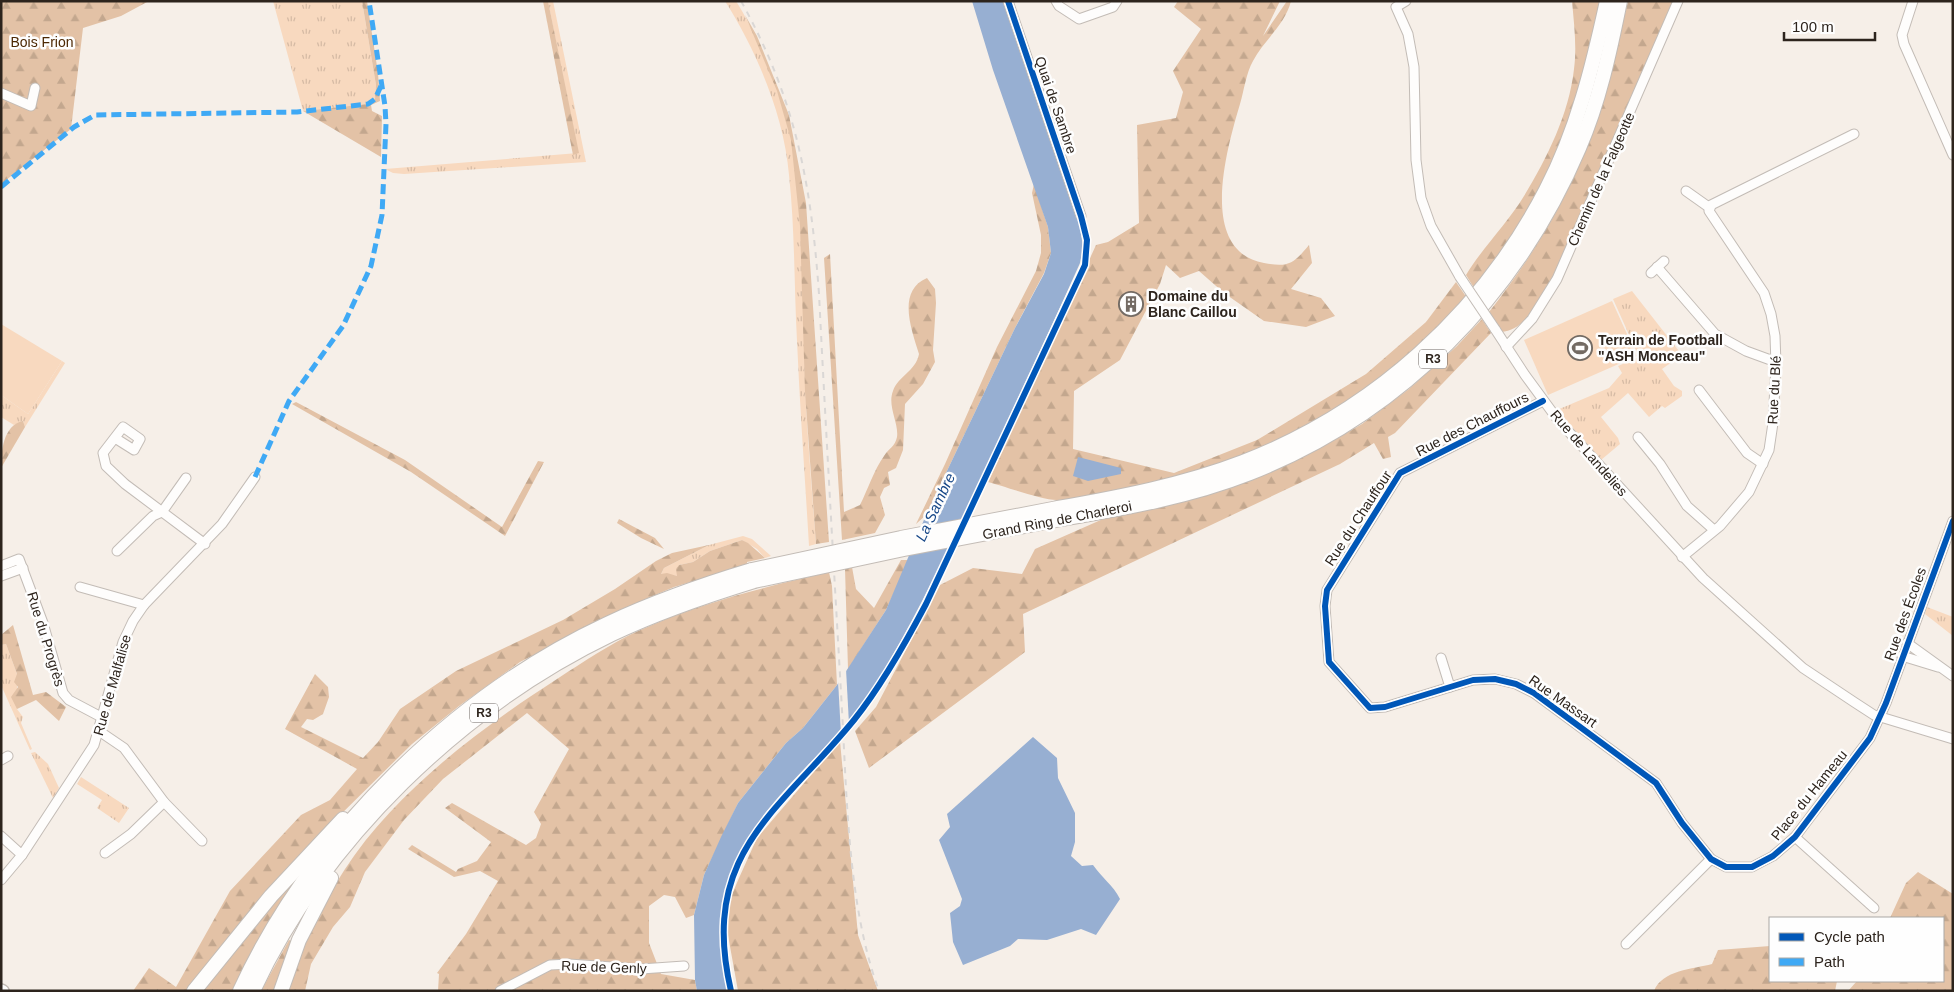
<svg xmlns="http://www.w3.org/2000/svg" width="1954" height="992" viewBox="0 0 1954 992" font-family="Arial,sans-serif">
<defs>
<pattern id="grass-tufts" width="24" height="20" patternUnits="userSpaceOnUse" patternTransform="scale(1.25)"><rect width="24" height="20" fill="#f8d9bf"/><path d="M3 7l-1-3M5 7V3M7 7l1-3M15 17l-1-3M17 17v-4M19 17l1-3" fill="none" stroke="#d5baa4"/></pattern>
<pattern id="forest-firs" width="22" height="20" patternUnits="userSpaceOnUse" patternTransform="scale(1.25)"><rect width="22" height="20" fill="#e3c2a6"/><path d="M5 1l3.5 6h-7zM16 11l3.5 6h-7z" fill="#c3a78e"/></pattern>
</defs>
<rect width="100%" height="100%" fill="#f6efe8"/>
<g fill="url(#grass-tufts)">
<path d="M273,1h89l14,84 -1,14 -7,5 -65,7z"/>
<path d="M548,1h5l33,161 -182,12 -11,-1 -8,-4 193,-16z"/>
<path d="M725,1h11c21,33 50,103 56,141 12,79 11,160 13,239 2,54 7,109 11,163l-7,2c-4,-68 -9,-136 -12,-205 -3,-55 -2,-111 -8,-166 -5,-60 -32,-123 -64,-174z"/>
<path d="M1632,291l50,64 -20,14 12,17 8,5v5l-17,12 -3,-2 -13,11 -21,-24 -27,24 17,21 2,6 -19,16 -44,-50 52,-22 13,-15 -4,-7 21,-9 -26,-58z"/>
<path d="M62,361l3,2 -40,64 -2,-6 -9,4 -13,-8v-22l27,19z"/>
<path d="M743,536l9,3 19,17 -6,2 -8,-9 -15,-9 -32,11 -17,11 -14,3 -2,11 -16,-2 3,-6 45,-23z"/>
<path d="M1927,607l26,10v19l-28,-22z"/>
<path d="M6,644l11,30v35l6,8 -2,6 11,26 -2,1 -29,-65v-40z"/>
<path d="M35,752l13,12 11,24 -6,10 -22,-45z"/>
<path d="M81,777l48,31 -10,15 -22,-15 5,-8 -25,-16z"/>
</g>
<g fill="url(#forest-firs)">
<path d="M1,1h148l-28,15 -38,12 -12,101 -70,55z"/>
<path d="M362,1h5l11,72 2,28 -9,4 1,6 10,5 -1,41 -78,-46 65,-7 7,-5 1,-14z"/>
<path d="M543,1h5l31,152 -6,2z"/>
<path d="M1178,1h102l-17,35 24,-35h4c-6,24 -27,39 -38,60 -7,12 -9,30 -13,43 -13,44 -43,147 24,159 25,5 30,0 45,-18l3,18 -21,26 30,9 14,18 -29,11 -42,-6 -40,-28 -25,-22 -19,7 -14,-13 -6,19 -40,76 -46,31 -1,58 101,24 83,-33 109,-66 60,-52 30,-40 11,16c-95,101 -195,159 -331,188 -24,5 -54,14 -78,14 -14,1 -54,-14 -70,-18l108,-237 12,-3 31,-19 -2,-98 39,-7 7,-26 -10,-21 28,-42 -27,-22z"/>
<path d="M1572,1h28c-13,63 -29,128 -59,185 -19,36 -43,69 -67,102l-8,-13c17,-28 41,-51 58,-79 23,-38 45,-82 50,-127 3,-22 0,-45 -2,-68z"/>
<path d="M1628,1h46l-125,288c-12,16 -26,42 -48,43l-12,-20c45,-57 81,-117 106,-185 15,-41 23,-84 33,-126z"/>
<path d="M745,15l12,21 32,79 17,88 23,339 -13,2 -11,-152 -5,-166 -9,-86 -14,-49z"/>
<path d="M1034,184l14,43 3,26 -7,20 -29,55 -89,187 -10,9 29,-60 52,-117 39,-76 5,-18v-18l-9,-42z"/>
<path d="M830,254l14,258 16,-7c8,-16 14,-35 24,-49 5,-8 11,-9 13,-19 2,-14 -10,-31 -4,-46 5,-15 23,-20 26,-37 -7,-23 -23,-63 8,-76l8,11 1,14 -3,47 2,12 -12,22 -18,20 -2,46 -7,18 -8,4 2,13 -6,3 -4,9 5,18 -10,18 -33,7 -18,-282z"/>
<path d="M1482,319l9,14 -96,100 -7,4 3,20 -8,2 -9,-16 -34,21 -317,150 2,38 -156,116 -14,-37 21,-24 64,-122 33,-17 49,6 13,-25 68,-30 76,-16 50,-15 54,-22 53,-27 26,-15 47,-35 48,-43z"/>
<path d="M296,402l109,58 97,67 36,-66 6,1 -39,74 -94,-64 -119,-68z"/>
<path d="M23,421l2,6 -24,41c0,-16 2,-43 22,-47z"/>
<path d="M619,519l36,19 9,11 -23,-11 -24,-15z"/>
<path d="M742,540l6,3 17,15 -18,4v3l-73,22 -40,17 -114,58 -61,44 -47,38 -88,87 -136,160h-55l16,-23 27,19 54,-96 71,-76 29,-15 27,-31 -72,-40 30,-55 13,13 1,10 -6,17 -10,6 -6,-1 -6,8 62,31 15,-16 22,-33 56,-38 107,-51 52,-31 41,-28 16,-8 37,-8 -45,23 -3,6 6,-1 10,3 -1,-7 3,-4 14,-3 17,-11z"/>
<path d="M901,560h8l-23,50 -38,59 -3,-100 7,-2 4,22 18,19z"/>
<path d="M829,572l3,14 5,99 -34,43 -17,15 -48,60 -34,72 -10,40 -8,3 -11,-21 -11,-2 -15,11v37l12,31 34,6 2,11h-259l1,-17 -2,-1 29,-39 32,-53 -18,-10 -26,6 -46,-28 4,-4 44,27 2,-3 19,-8 14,-19 -46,-34 7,-5 74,42 10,-7 5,-14 -7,-12 35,-63 -42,-36 -84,66 -39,41 -39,52 -15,35 -17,20 -22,37 -6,27h-19c16,-43 34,-84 59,-122 51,-78 136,-141 212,-190 26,-17 53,-35 81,-48 61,-28 127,-44 191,-59z"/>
<path d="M13,625l20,70 13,-3 20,15 -7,14 -23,-21 -19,9 -6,-12 7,-10 -4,-5 3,-8 -11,-30 -5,1v-10z"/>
<path d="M840,741l18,194 20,56h-140l-14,-78 15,-35 18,-40z"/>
<path d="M1918,872l35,22v97h-105l9,-10h86v-63h-53l16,-35z"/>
<path d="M295,877v8l-46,74 -16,32h-33z"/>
<path d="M289,940l6,2 -18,49h-16z"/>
<path d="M1770,946v35h67l-2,10h-181c8,-21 39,-22 58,-27l6,-14z"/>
</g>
<g fill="#f8d9bf">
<path d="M1612,301l25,55 -89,39 -24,-55z"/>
<path d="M1,324l61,37 -34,53 -27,-19z"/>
</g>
<g fill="#97afd2">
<path d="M972,1h32l76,226 3,20 -3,16c-28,63 -58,126 -87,189 -37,79 -72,159 -118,233 -40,64 -108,107 -139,176 -21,47 -18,81 -8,130h-31l-2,-11 -1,-65 10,-40 17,-38 17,-34 48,-60 17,-15 34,-43 49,-75 40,-95 89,-187 29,-54 7,-21 -3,-26 -55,-157z"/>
<path d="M1078,457l43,11v6l-33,7 -15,-5z"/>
<path d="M1033,737l24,21 1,20 17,35v29l-4,14 11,10 11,-1c9,13 20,20 27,34l-24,36 -15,-6 -34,11 -29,-1 -8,7 -47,19 -10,-23 -3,-29 10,-7 2,-7 -23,-59 11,-13 -3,-13z"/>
</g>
<path fill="#f6efe8" d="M846,669l3,55 -8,10 -3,-54z"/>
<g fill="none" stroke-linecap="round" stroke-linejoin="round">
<defs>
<g id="minor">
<path d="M1008,1l73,215"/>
<path d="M1056,1l3,5 20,13 34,-12 4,-6"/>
<path d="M1406,1l-10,6 12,27 6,33 2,93 5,38 10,28 29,51"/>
<path d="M1913,1l-11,34 2,9 49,111"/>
<path d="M1,93l30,13 4,-18"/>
<path d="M1686,191l24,17"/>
<path d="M1657,267l58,67 31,17 30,11"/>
<path d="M1651,273l13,-12"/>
<path d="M1495,329l30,46 33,45 145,158 100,90 51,34 20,13 79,24"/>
<path d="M1506,347l26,-28 25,-40 121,-278"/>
<path d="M1699,390l48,63 16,11"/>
<path d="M1543,401l-143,72 -73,117 -2,16 4,56 41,46 15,-1 88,-27 22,-1 21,5 18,9 122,90 26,40 29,36 15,8h26l21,-11 22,-19 75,-99 16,-35 67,-182"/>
<path d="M1638,437l22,27 27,42 27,24"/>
<path d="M115,438l19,12 6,-11 -17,-12 -20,26 3,13 19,18 80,60"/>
<path d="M117,551l36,-35 9,-4 24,-34"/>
<path d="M1682,557l38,-31 29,-34 20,-42 4,-27 3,-58 -1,-29 -4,-22 -7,-21 -55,-82 2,-6 143,-71"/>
<path d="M1,566l18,-7 24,64 20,70 6,7 34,18"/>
<path d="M1,576l22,-8"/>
<path d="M80,587l64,18"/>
<path d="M1907,643l46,33"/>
<path d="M1902,656l36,11"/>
<path d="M1441,658l9,29"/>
<path d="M99,731l25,17 40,54 38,39"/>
<path d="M1,760l7,-4"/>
<path d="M1,836l21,19"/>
<path d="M1795,837l79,71"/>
<path d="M105,853l26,-19 33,-32"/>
<path d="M1,880l21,-25 72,-110 29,-103 10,-21 11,-16 78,-81 33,-47"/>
<path d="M1626,944l85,-85"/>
<path d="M500,991l50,-26 19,-1 72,5 43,-3"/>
</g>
<path id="major" d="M1,990l2,1"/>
<g id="highway">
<path d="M1058,508c62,-11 125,-23 185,-46 130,-50 239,-148 303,-272 31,-59 47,-125 61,-189"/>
<path d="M1061,519c64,-11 128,-22 189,-46 150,-59 266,-177 329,-325 20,-46 31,-97 41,-147"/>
<path d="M194,991l77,-95 72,-77"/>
<path d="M240,991c71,-155 213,-295 367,-367 47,-22 95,-39 145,-54"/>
<path d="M253,991c70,-151 209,-285 359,-357 46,-22 93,-38 142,-53"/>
<path d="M281,991l18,-51 32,-62"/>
</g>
</defs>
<use href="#minor" stroke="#c3bcb6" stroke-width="11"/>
<use href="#major" stroke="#c3bcb6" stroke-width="14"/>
<use href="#highway" stroke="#c3bcb6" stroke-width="16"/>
<use href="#minor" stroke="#fefdfc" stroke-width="9"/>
<use href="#major" stroke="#fefdfc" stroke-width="11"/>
<use href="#highway" stroke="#fefdfc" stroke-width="14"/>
<path stroke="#dad7d5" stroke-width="2" stroke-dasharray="6 6" stroke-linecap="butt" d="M741,1c55,99 70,182 78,293 7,139 15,277 23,416 5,89 6,197 37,281"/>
<defs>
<path id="minor-bridge" d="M1460,277l35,52"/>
<g id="highway-bridge">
<path d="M752,570l149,-32 157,-30"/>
<path d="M754,581l150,-32 157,-30"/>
</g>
</defs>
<use href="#minor-bridge" stroke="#c3bcb6" stroke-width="11" stroke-linecap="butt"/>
<use href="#highway-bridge" stroke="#c3bcb6" stroke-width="16" stroke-linecap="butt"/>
<use href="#minor-bridge" stroke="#fefdfc" stroke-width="9"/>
<use href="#highway-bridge" stroke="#fefdfc" stroke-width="14"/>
<g stroke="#3fa9f5" stroke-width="5" stroke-dasharray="10 5" stroke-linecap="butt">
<path d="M1,187l73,-60 21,-12 202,-3 71,-8 7,-5 6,-13"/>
<path d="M255,477l34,-76 54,-75 28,-60 11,-51 4,-91 -1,-18 -16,-105"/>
</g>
<defs>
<g id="cycleway">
<path d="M1543,401l-143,72 -73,117 -2,16 4,56 41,46 15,-1 88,-27 22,-1 21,5 18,9 122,90 26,40 29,36 15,8h26l21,-11 22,-19 75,-99 16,-35 67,-182"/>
<path d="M731,991c-32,-138 47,-178 123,-271 28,-35 51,-76 72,-116l159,-339 2,-25 -6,-24 -73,-215"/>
</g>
</defs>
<use href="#cycleway" stroke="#fefefe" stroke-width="9"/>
<use href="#cycleway" stroke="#0057b8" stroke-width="6"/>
</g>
<defs>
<symbol id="building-ring" viewBox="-11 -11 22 22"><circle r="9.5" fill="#fefefe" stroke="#736b64" stroke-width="1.5"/><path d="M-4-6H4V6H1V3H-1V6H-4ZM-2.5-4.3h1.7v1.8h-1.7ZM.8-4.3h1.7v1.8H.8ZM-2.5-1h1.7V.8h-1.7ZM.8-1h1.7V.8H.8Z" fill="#736b64"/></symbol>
<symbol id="stadium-ring" viewBox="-11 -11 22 22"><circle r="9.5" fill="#fefefe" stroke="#736b64" stroke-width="1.5"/><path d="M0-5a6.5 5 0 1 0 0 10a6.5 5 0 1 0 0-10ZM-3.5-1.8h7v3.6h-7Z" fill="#736b64"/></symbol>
</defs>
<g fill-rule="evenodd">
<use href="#building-ring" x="1117" y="290" width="28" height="28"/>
<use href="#stadium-ring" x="1566" y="334" width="28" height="28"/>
</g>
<g text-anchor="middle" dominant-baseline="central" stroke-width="5" stroke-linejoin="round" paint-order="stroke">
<g fill="#fefefe" stroke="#6c6560" stroke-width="1">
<rect x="1419" y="349.5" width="28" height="19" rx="4"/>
<rect x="470" y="703.5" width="28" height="19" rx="4"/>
</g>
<g font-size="12" font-weight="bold" fill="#2d241d">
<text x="1433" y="359">R3</text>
<text x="484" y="713">R3</text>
</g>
<g font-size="14" fill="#4c2803" stroke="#fefefe">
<text x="42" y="42">Bois Frion</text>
</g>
<g font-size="14" fill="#2d241d" stroke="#fefefe">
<text transform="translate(1056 105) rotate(71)">Quai de Sambre</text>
<text transform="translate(1601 179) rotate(-66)">Chemin de la Falgeotte</text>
<text transform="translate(1774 390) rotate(-87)">Rue du Blé</text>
<text transform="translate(1472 424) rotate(-27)">Rue des Chauffours</text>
<text transform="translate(1589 453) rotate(49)">Rue de Landelies</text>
<text transform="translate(1358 518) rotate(-57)">Rue du Chauffour</text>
<text transform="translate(1057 520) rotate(-11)">Grand Ring de Charleroi</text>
<text transform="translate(1905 614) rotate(-70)">Rue des Écoles</text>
<text transform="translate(46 639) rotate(73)">Rue du Progrès</text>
<text transform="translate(112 685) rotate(-74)">Rue de Malfalise</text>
<text transform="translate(1563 701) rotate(35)">Rue Massart</text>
<text transform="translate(1809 795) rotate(-51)">Place du Hameau</text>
<text transform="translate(604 967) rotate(2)">Rue de Genly</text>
</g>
<g font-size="14" font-weight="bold" fill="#2d241d" stroke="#fefefe" text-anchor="start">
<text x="1148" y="296">Domaine du<tspan x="1148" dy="16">Blanc Caillou</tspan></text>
<text x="1598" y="340">Terrain de Football<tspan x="1598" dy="16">"ASH Monceau"</tspan></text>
</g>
<g font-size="15" font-style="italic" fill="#184888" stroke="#fefefe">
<text transform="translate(935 507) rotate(-65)">La Sambre</text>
</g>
</g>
<rect width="1954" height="992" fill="none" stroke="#2d241d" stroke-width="5"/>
<rect x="1769" y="917" width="175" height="65" fill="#fefefe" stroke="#aaa7a4"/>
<rect x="1779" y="933" width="25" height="8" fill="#0057b8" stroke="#aaa7a4"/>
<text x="1814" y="942" font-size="15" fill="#2d241d">Cycle path</text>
<rect x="1779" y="958" width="25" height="8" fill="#3fa9f5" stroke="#aaa7a4"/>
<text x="1814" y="967" font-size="15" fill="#2d241d">Path</text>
<path d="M1784 32v8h91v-8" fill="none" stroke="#2d241d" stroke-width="2.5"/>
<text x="1792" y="32" font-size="15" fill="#2d241d" stroke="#fefefe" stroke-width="4" paint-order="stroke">100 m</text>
</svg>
